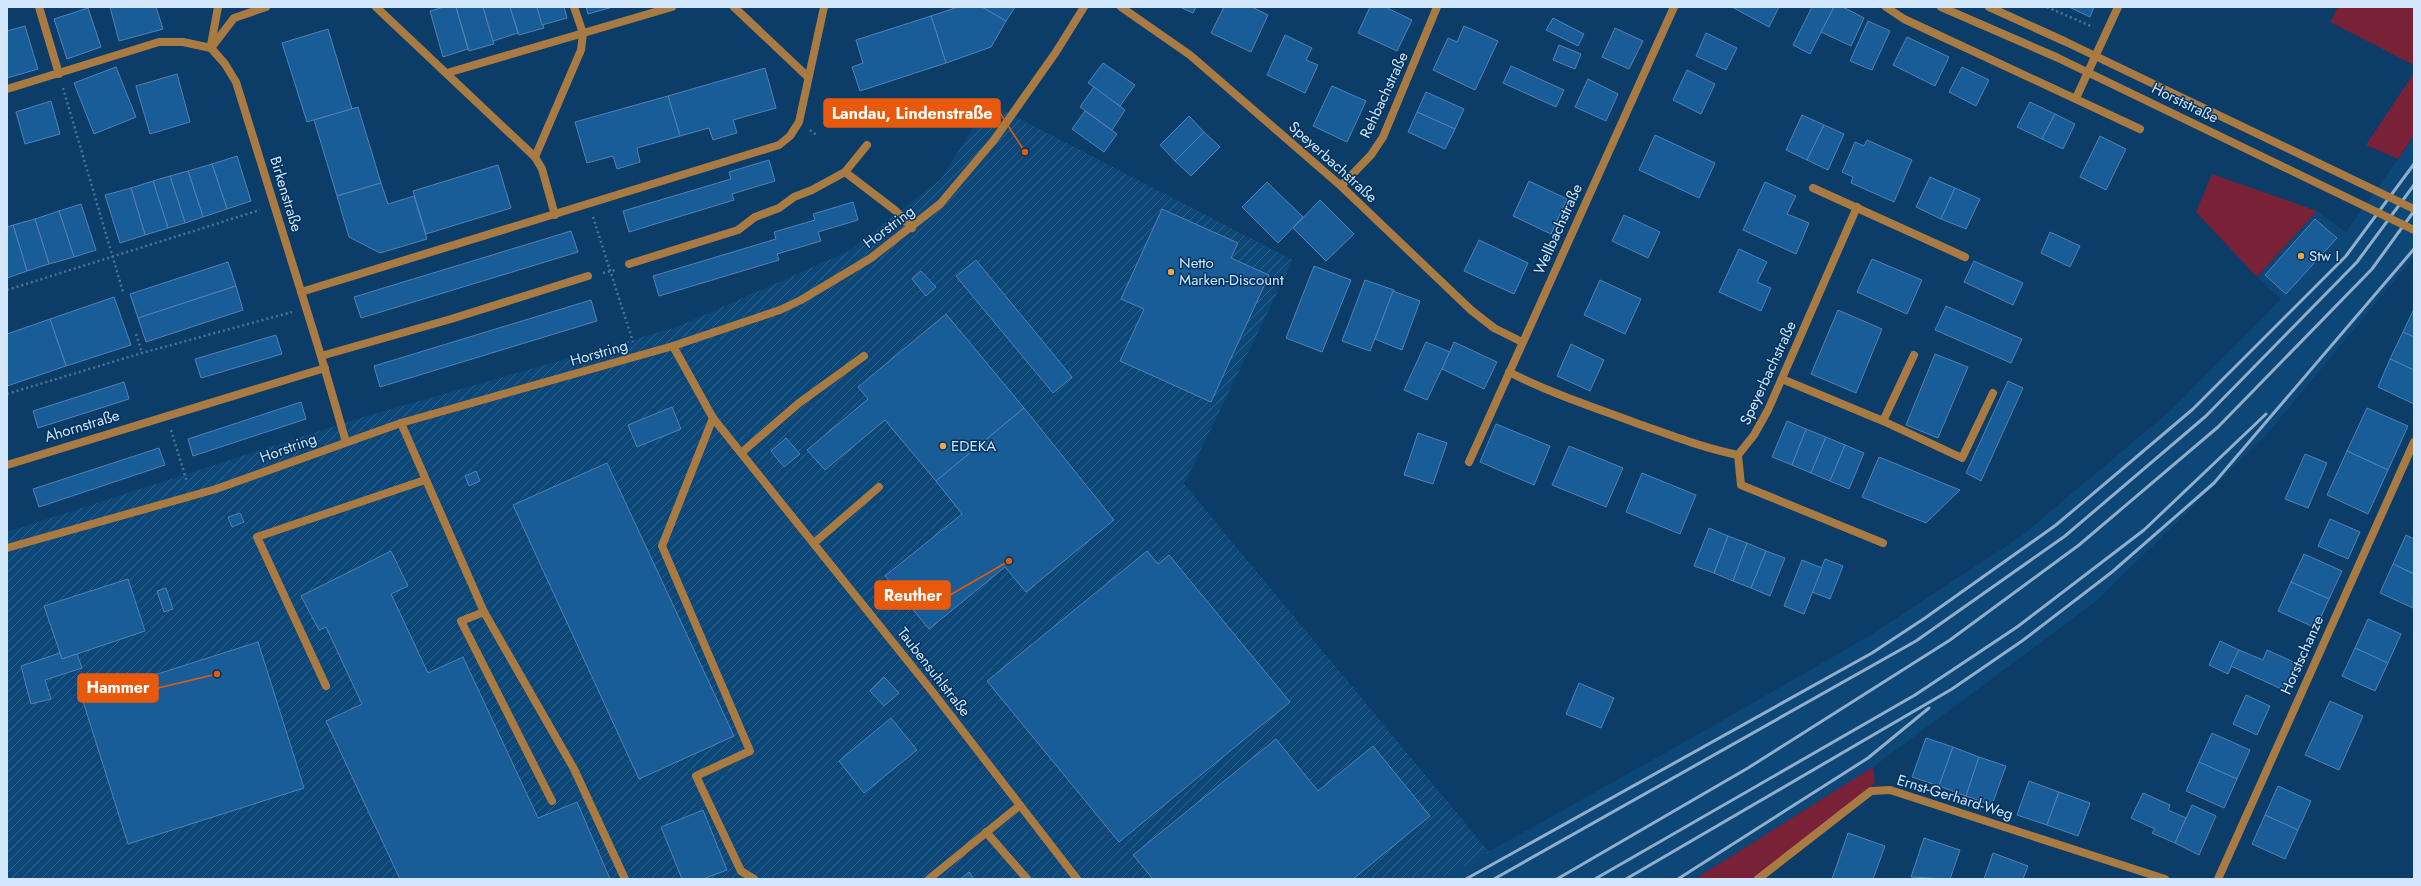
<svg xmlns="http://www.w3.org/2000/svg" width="2421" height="886" viewBox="0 0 2421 886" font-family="Jost,sans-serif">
<defs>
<pattern id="industrial-furrows" width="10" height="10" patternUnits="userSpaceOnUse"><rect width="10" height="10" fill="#0d4778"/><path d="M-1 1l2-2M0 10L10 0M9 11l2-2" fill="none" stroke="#2f628c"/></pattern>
</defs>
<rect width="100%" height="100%" fill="#0b3d68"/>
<path fill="#0d4778" d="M2414,137v120l-148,178 -171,167 -222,165 -178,112h-255l273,-153 156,-90 151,-99 150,-126 111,-112 -24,-22 60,-66 29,21z"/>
<path fill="url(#industrial-furrows)" d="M989,103l304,157 -109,224 305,368 -49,27h-1433v-347l353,-114 317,-91 172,-76 91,-71z"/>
<g fill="#792137">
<path d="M2338,7h76v58l-84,-43z"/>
<path d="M2414,73v62l-16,24 -32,-14z"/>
<path d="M2212,174l105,37 -60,66 -61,-65z"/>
<path d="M1873,767l2,16 -121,96h-59z"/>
</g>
<g fill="#195d98" stroke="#5382b2">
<path d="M110,7h46l7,22 -44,12z"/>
<path d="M444,7h12l12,42 -25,8 -13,-46z"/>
<path d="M456,7h27l11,37 -25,7z"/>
<path d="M483,7h27l8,26 -25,8z"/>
<path d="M510,7h27l7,21 -25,7z"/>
<path d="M537,7h27l3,11 -25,7z"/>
<path d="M586,7h27l-25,7z"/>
<path d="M958,7h24l24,14 -15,26 -45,16 -15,-47z"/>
<path d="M982,7h33l-9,14z"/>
<path d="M1180,7h16l-3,6z"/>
<path d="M1224,7h28l16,8 -17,37 -40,-19z"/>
<path d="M1370,7h15l27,13 -15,31 -39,-18z"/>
<path d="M1732,7h47l-10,20z"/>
<path d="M1812,7h22l-24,47 -17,-9z"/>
<path d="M1834,7h9l21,11 -13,28 -30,-14z"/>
<path d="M2069,7h25l-4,10z"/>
<path d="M88,8l13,39 -34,12 -13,-40z"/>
<path d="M931,16l15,47 -86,28 -8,-24 11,-4 -7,-23z"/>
<path d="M1553,18l31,16 -6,12 -32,-16z"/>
<path d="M1868,21l22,10 -18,39 -22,-9z"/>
<path d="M25,26l13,43 -31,9v-47z"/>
<path d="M1464,26l34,15 -23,49 -42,-20 15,-32 9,4z"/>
<path d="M1615,28l28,13 -14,28 -27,-12z"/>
<path d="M328,29l24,80 -45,13 -25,-79z"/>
<path d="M1706,33l31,15 -11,22 -30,-14z"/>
<path d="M1285,35l27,13 -6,12 12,5 -13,28 -38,-18z"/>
<path d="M1907,37l42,20 -14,29 -42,-21z"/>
<path d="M1559,45l22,9 -6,15 -22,-9z"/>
<path d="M1103,63l32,22 -15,21 -32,-23z"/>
<path d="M1511,66l53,24 -8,17 -53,-24z"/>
<path d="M116,67l20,50 -42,17 -20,-51z"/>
<path d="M1962,67l27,13 -13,26 -27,-14z"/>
<path d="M765,68l11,40 -43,12 4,13 -24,7 -4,-12 -29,8 -12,-40z"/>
<path d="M1687,70l28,14 -14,30 -28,-14z"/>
<path d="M177,74l13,48 -40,12 -14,-48z"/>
<path d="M1588,79l30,15 -12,27 -31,-14z"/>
<path d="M1332,86l34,15 -19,41 -34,-16z"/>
<path d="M1094,87l31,23 -13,20 -32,-23z"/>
<path d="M1426,92l38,17 -9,20 -38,-17z"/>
<path d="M668,96l12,40 -43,12 3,14 -23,7 -4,-13 -26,7 -12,-41z"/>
<path d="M51,101l9,33 -35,10 -9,-32z"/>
<path d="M2030,102l25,12 -13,25 -25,-12z"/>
<path d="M358,107l23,76 -44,13 -23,-76z"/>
<path d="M1085,111l32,23 -13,18 -32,-23z"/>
<path d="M1417,112l38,17 -10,20 -37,-17z"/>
<path d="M2055,114l20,10 -12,25 -21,-10z"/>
<path d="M1802,115l22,10 -17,35 -21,-10z"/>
<path d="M1189,116l15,16 -29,29 -15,-16z"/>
<path d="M1824,125l20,9 -16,36 -21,-10z"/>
<path d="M1204,132l16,15 -29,29 -16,-15z"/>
<path d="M1655,135l60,28 -16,35 -60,-28z"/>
<path d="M2100,136l26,13 -20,41 -26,-13z"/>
<path d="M1867,140l45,20 -18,42 -43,-19 2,-6 -11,-5 13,-30 9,4z"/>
<path d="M237,156l14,45 -24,8 -15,-45z"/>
<path d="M769,160l6,21 -43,13 2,6 -105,32 -6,-21 108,-32 -2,-7z"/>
<path d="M212,164l15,45 -24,8 -15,-46z"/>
<path d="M498,165l13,43 -85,26 -13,-43z"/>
<path d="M188,171l15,46 -18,6 -15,-47z"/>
<path d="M170,176l15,47 -17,5 -15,-47z"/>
<path d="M1930,177l25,11 -14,31 -25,-12z"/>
<path d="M153,181l15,47 -23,7 -14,-47z"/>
<path d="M1529,181l38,18 -16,35 -38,-18z"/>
<path d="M1267,182l36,35 -25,26 -36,-36z"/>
<path d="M1765,182l31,14 -9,18 22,9 -13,31 -53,-24z"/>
<path d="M381,183l7,21 26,-8 13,43 -47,14 -31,-16 -12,-41z"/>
<path d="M131,188l14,47 -25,8 -15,-48z"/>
<path d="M1955,188l25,11 -14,30 -25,-10z"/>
<path d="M1320,200l34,34 -28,27 -33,-33z"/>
<path d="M853,202l5,18 -40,12 3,9 -44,13 2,6 -120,36 -6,-20 123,-37 -2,-7 41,-12 -2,-6z"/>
<path d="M81,204l15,46 -22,7 -15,-46z"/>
<path d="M1162,209l76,34 -7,15 38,17 -58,127 -91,-41 24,-52 -23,-10z"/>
<path d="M59,211l15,46 -25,7 -14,-45z"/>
<path d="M1624,215l36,17 -12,26 -36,-17z"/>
<path d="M35,219l14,45 -22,7 -14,-46z"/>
<path d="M2315,219l22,19 -51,56 -21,-19z"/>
<path d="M13,225l14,46 -20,7v-51z"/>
<path d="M571,231l7,21 -217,66 -7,-21z"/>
<path d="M2050,232l30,14 -10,21 -29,-14z"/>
<path d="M1479,240l49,23 -14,31 -50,-23z"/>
<path d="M1739,249l28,13 -10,20 14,6 -10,23 -42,-19z"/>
<path d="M1872,259l50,21 -15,34 -50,-22z"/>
<path d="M976,260l96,117 -19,16 -97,-117z"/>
<path d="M1974,261l49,22 -10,22 -49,-23z"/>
<path d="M228,262l8,24 -98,32 -8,-24z"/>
<path d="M1314,266l37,14 -29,72 -36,-14z"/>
<path d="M921,271l15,16 -10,9 -14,-17z"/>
<path d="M1365,280l29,10 -24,61 -28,-10z"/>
<path d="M1600,280l41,19 -16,35 -41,-19z"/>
<path d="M236,286l7,24 -97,32 -8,-24z"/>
<path d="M1393,291l27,10 -18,49 -27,-11z"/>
<path d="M114,297l17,48 -65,21 -16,-47z"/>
<path d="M591,300l6,21 -217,66 -6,-21z"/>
<path d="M1946,306l76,33 -11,24 -76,-33z"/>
<path d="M2414,309v28l-11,-5z"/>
<path d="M1838,310l44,19 -26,64 -45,-19z"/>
<path d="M946,314l78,94 -88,73 -51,-61 -60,50 -18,-20 61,-51 -10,-12z"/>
<path d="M50,319l16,47 -59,20v-52z"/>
<path d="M2403,332l11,5v33l-24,-11z"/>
<path d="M276,335l6,19 -81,24 -6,-19z"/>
<path d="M1426,342l24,10 -23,48 -23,-10z"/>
<path d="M1454,342l43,20 -13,27 -42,-20z"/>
<path d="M1571,344l33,16 -14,31 -33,-15z"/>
<path d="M1935,354l33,13 -30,71 -32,-13z"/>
<path d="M2390,359l24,11v34l-36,-17z"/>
<path d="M2008,381l15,7 -42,93 -15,-8z"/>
<path d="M124,382l5,17 -91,29 -5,-17z"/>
<path d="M301,402l5,17 -113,37 -5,-17z"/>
<path d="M672,407l9,22 -44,18 -9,-22z"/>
<path d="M1024,408l90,112 -88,72 -21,-25 -76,62 -44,-53 77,-62 -26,-33z"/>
<path d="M2367,408l41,18 -20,44 -41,-19z"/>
<path d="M1787,421l19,8 -14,36 -20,-8z"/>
<path d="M1496,424l54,22 -16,39 -54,-23z"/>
<path d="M1806,429l20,8 -15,36 -19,-8z"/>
<path d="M1418,433l29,10 -14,41 -29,-9z"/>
<path d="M1826,437l19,8 -15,36 -19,-8z"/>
<path d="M786,438l14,16 -16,13 -13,-16z"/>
<path d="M1845,445l19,8 -15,36 -19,-8z"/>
<path d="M1569,446l54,22 -17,39 -54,-22z"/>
<path d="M159,448l6,17 -126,42 -6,-18z"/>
<path d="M2347,451l41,19 -20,44 -41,-19z"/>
<path d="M2305,454l22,9 -19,45 -23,-9z"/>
<path d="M1879,457l81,33 -34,33 -64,-26z"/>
<path d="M607,463l127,273 -95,43 -126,-274z"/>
<path d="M476,471l4,10 -11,5 -4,-10z"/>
<path d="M1642,473l54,22 -16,39 -54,-22z"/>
<path d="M240,513l4,9 -12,5 -4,-10z"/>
<path d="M2330,519l30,13 -12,27 -30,-13z"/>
<path d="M1709,528l19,8 -14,37 -20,-7z"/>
<path d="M2406,535l8,4v35l-21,-10z"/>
<path d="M1728,536l19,7 -14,38 -19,-8z"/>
<path d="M1747,543l19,8 -15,37 -18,-7z"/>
<path d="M391,551l17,35 -17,8 37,79 35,-16 75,161 39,-16 33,77h-210l-74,-158 36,-17 -36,-77 -7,3 -18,-34z"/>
<path d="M1147,551l11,13 11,-9 121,147 -171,140 -132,-161z"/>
<path d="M1766,551l19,7 -15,38 -19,-8z"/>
<path d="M2304,554l38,17 -13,28 -38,-17z"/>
<path d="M1825,559l18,7 -13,33 -18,-7z"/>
<path d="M1802,560l20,8 -18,46 -20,-8z"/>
<path d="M2393,564l21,10 -1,34 -33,-15z"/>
<path d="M128,579l17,52 -83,28 -18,-53z"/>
<path d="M2291,582l38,17 -13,29 -38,-17z"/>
<path d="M166,588l7,21 -9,3 -7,-21z"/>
<path d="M2368,619l33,15 -13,29 -33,-15z"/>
<path d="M2220,641l19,9 -11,24 -19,-9z"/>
<path d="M258,642l46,146 -176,56 -46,-146z"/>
<path d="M2355,648l33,15 -13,28 -33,-15z"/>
<path d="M2239,650l24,10 4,-10 31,14 -12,27 -55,-25z"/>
<path d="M60,653l2,6 15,-5 5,14 -37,12 6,19 -20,5 -10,-38z"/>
<path d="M884,677l15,16 -15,13 -14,-15z"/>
<path d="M1579,683l35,15 -13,30 -35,-14z"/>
<path d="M2246,695l24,11 -13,29 -24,-11z"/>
<path d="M2330,701l33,15 -24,54 -34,-15z"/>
<path d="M891,718l26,32 -53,43 -25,-32z"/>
<path d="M2212,733l38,17 -13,29 -38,-17z"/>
<path d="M1926,738l27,9 -14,39 -27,-9z"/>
<path d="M1276,739l42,52 55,-45 57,70 -77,63h-200l-20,-24z"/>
<path d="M1953,747l26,10 -13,39 -27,-10z"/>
<path d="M1979,757l27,9 -14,39 -26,-9z"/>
<path d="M2199,762l38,17 -13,29 -38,-17z"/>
<path d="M2029,781l30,11 -12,33 -30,-10z"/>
<path d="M2278,786l33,15 -13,29 -33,-15z"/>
<path d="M2059,792l31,11 -12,33 -31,-11z"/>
<path d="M2143,793l27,12 -2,5 18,8 -11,25 -23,-10 3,-4 -24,-11z"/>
<path d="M2192,805l24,11 -17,39 -24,-12z"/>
<path d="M703,810l24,60 -24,9h-21l-21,-52z"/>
<path d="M2265,815l33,15 -13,29 -33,-15z"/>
<path d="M1848,833l37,13 -12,33h-41z"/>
<path d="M1924,838l36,12 -10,29 -39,-2z"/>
<path d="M1993,853l35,13 -5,13h-39z"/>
<path d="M969,872l5,7h-14z"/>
</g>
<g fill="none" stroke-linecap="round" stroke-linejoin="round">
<g stroke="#4b7498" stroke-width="2.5" stroke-dasharray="2 3" stroke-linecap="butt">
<path d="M2047,7l46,20"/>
<path d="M63,88l60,204"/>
<path d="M810,130l8,6"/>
<path d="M593,217l40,125"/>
<path d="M603,273l12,-3"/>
<path d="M7,290l253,-80"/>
<path d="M136,334l6,19"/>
<path d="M7,394l135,-41 150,-41"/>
<path d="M171,430l16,52"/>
</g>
<g stroke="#a97b43" stroke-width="8">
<path d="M39,7l20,67"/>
<path d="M376,7l159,150 7,12 13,46"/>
<path d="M734,7l74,70"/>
<path d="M211,45l7,-38"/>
<path d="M211,48l23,-30 32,-11"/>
<path d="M447,73l225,-66"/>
<path d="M7,89l152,-47h24l28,6"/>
<path d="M535,157l46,-107 2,-17 -9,-26"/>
<path d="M845,172l22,-27"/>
<path d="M1813,188l152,69"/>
<path d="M629,264l109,-34 17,-13 24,-9 15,-11 18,-7 33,-18 51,39 16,17"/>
<path d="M301,292l478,-147 11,-9 9,-14 25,-115"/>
<path d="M321,356l130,-37 137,-43"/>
<path d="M1782,379l101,42 79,37 31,-65"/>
<path d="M713,418l-51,128 88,205 -54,25 45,95 13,8"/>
<path d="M1883,421l31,-66"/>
<path d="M401,423l83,189 -23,9 91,180"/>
<path d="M741,453l58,-50 65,-47"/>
<path d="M1738,455l3,30 142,58"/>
<path d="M814,543l65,-56"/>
<path d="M484,612l90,157 51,110"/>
<path d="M326,686l-69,-149 168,-57"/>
<path d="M986,832l41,47"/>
<path d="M929,879l91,-74"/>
</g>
<g stroke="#a97b43" stroke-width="8">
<path d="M1121,7l69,48 151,131 130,124 23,18 28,14"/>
<path d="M1886,7l18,12 236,110"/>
<path d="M211,48l14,16 11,18 85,274 25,86"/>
<path d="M2076,98l42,-91"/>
<path d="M1341,186l30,-31 12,-18 54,-130"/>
<path d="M673,346l40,72 218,272 146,189"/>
<path d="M1509,372c41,21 84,35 127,51 34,12 67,25 102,32l16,-20 14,-25 89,-203"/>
<path d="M1469,462l205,-455"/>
<path d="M7,465l318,-97"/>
<path d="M1758,879l113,-88 19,-1 275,89"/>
<path d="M2218,879l196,-437"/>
</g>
<g stroke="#a97b43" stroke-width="8">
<path d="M1941,7l115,50"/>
<path d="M1989,7l75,34"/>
<path d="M7,548l209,-59 185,-66 272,-77 107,-36 21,-10 70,-42 69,-54 54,-64 62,-88 28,-45"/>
</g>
<g stroke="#91afcb" stroke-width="3">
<path d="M1466,879l406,-226 53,-35 131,-93 137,-116 153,-153 68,-92"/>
<path d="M1494,879l422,-238 149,-105 141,-120 151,-154 57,-77"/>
<path d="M1557,879l191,-111 202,-128 129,-95 139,-118 154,-158 42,-58"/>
<path d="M1595,879l320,-184 102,-68 127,-97 122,-116"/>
<path d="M1626,879l326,-190 70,-48 90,-69 102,-89 200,-234"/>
<path d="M1678,879l190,-121 61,-50"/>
</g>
<g stroke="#a97b43" stroke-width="8">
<path d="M2064,41l350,168"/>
<path d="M2056,57l358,173"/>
</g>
</g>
<g fill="#f2a541" stroke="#00325c" stroke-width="1.5">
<circle cx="2301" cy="256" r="4"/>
<circle cx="1171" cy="272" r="4"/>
<circle cx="943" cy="446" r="4"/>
</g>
<g text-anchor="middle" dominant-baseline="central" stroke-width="3" stroke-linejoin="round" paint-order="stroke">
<g font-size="15" fill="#d3e7fc" stroke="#00325c">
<text transform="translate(1384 95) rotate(-65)">Rehbachstraße</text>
<text transform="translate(2185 103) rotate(26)">Horststraße</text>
<text transform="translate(1333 162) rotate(42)">Speyerbachstraße</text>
<text transform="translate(286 194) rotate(73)">Birkenstraße</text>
<text transform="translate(889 227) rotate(-37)">Horstring</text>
<text transform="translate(1558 229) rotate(-66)">Wellbachstraße</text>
<text transform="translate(599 353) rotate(-16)">Horstring</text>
<text transform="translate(1768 373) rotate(-65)">Speyerbachstraße</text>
<text transform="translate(82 426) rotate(-17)">Ahornstraße</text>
<text transform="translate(288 448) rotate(-20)">Horstring</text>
<text transform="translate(2302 655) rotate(-66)">Horstschanze</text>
<text transform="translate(934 672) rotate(52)">Taubensuhlstraße</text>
<text transform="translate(1955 797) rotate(17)">Ernst-Gerhard-Weg</text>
</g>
<g font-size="15" fill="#d3e7fc" stroke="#00325c" text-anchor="start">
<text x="2309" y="256">Stw I</text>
<text x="1179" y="263">Netto<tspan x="1179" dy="17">Marken-Discount</tspan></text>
<text x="951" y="446">EDEKA</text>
</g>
</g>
<path fill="none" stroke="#e8590c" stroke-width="1.5" d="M1025 152L1000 113M1009 561L950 595M217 674L158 688"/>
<g fill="#e8590c" stroke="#00325c" stroke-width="1.5">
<circle cx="1025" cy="152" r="4"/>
<circle cx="1009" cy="561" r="4"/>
<circle cx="217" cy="674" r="4"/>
</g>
<g fill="#e8590c" stroke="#e8590c" stroke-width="1.5">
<rect x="824" y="99" width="176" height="28" rx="4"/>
<rect x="875" y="581" width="75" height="28" rx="4"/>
<rect x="78" y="674" width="80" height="28" rx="4"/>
</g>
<g font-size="16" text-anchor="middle" font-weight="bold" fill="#fff">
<text x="912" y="119">Landau, Lindenstraße</text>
<text x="913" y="601">Reuther</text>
<text x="118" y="693">Hammer</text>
</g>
<rect width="2421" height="886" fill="none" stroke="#d3e7fc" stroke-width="16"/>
</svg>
